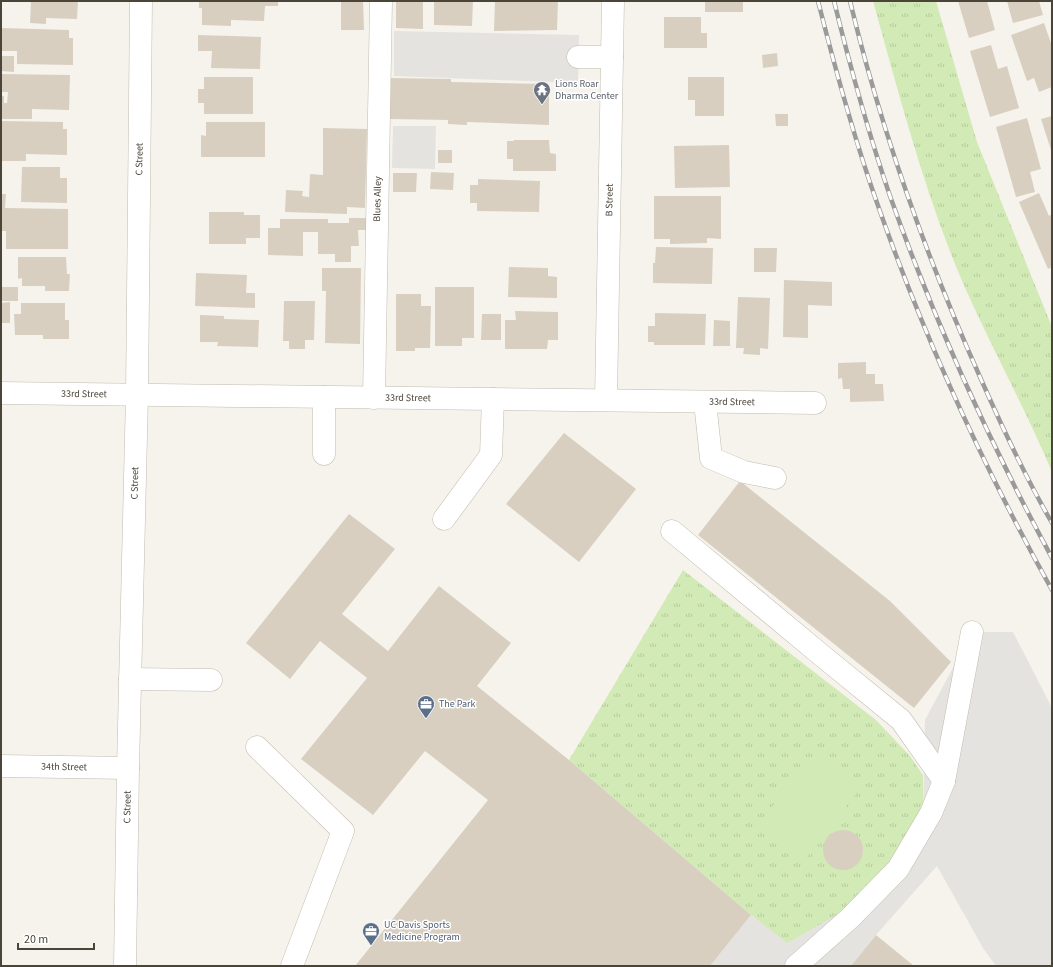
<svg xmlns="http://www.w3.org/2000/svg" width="1053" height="967" viewBox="0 0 1053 967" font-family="'Source Sans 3',sans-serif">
<defs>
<pattern id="grass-tufts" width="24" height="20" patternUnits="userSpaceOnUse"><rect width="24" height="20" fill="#d2eab5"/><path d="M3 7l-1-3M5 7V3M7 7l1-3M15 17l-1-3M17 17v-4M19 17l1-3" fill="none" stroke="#b6ca9c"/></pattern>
</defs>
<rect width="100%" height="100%" fill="#f6f3ec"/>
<g fill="url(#grass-tufts)">
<path d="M873,1h63l41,141 75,185v145c-29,-69 -66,-134 -95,-203 -35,-86 -59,-178 -84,-268z"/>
<path d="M683,570l193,150 34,36 13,19v38l-31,52 -43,43 -62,36 -36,-29 -182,-155z"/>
</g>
<path fill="#d2eab5" d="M817,750l45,36 -59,76 -46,-36z"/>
<g fill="#e5e3e0">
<path d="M394,31l185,4 -1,48 -184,-7z"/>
<path d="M393,126h43l-1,43 -43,-1z"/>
<path d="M972,632h41l39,76v258h-56l-13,-18 -46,-82 -61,69 -25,31h-141l41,-51 36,28 62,-35 43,-42 31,-53 2,-93z"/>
</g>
<g fill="#d8cfc1">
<path d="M31,1h47l-1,18 -31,-1v6l-16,-1z"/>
<path d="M199,1h79v5h-13l-1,15 -33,-1v6l-29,-1v-17h-3z"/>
<path d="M341,1h22l1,29h-23z"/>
<path d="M396,1h27v28l-27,-1z"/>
<path d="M434,1h39l-1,25 -38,-1z"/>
<path d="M495,1h63l-1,29 -63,1z"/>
<rect x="705" y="1" width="38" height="11"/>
<path d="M958,1h29l8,29 -26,8z"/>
<path d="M1007,1h32l4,14 -30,8z"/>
<path d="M664,17h37v16h6v15h-43z"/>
<path d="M1044,23l8,23v41l-13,5 -5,-14 -7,3 -16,-46z"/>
<path d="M1,28l68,2v8h4v27l-56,-1v-13h-16z"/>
<path d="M198,35l63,2 -1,32 -49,-1 1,-17h-14z"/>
<path d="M991,45l7,24 9,-3 12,42 -29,9 -20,-66z"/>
<path d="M777,53l1,13 -15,2 -1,-13z"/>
<path d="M1,56h13v16l-13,-1z"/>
<path d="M1,74l69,1 -1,35 -37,-1v10h-31v-23h3v7h3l1,-11h-7z"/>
<path d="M204,77h49v37h-49v-11h-6v-14h6z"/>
<path d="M688,77h36v39h-29v-16h-7z"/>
<path d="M390,78l61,1v3l98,2v41l-82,-3v3l-19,-1v-4l-58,-1z"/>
<path d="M775,114h13v12h-12z"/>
<path d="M1052,116v37l-11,-34z"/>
<path d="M1027,118l14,51 -11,3 5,20 -19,5 -20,-70z"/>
<path d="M1,121l62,1v7h4v26l-41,-1v7h-25z"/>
<path d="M206,122h59v35h-64v-22l5,1z"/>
<path d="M323,128l44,1 -2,79 -18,-1v7l-62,-2 1,-22 17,1 -1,5 7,1 1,-23 13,1z"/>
<path d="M514,140h35l1,13 6,1v17h-43v-12h-6v-18h7z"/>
<path d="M729,145l1,42 -55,1 -1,-42z"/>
<rect x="438" y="150" width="14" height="13"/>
<path d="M22,167h38v11h7v25l-46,-1z"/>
<path d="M431,172l23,1 -1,17 -23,-1z"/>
<path d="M393,173h24l-1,19h-23z"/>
<path d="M478,179l62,2 -1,31 -62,-1v-8h-7v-18h8z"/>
<path d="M1039,193l10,23 3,-2v53l-4,2 -29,-67z"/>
<path d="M1,194h5l-1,14 63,1v40h-62v-18h-5z"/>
<path d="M654,196h67v43l-14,-1v5l-37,1v-5h-16z"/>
<path d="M209,212h35v3h16v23h-14v6h-37z"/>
<path d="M349,218h18v12h-9l1,16h-8v16h-16v-8h-17v-22h-15v24l-35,-1v-27h12v-9h48v4h21z"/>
<path d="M656,247l57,1 -1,36 -59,-1v-20h2z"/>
<path d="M754,248h23l-1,24h-22z"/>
<path d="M18,257h48l1,17h3l-1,17h-24v-5h-23v-8l-4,1z"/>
<path d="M509,267l39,1v8l9,1v21l-49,-1z"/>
<path d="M322,268h39l-1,76 -35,-1 1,-52h-4z"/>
<path d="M196,273l51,2 -1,18h9v15l-60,-2z"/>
<path d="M784,280l48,2v24l-24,-1v33l-25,-1z"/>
<rect x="1" y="287" width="17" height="14"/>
<path d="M435,287h39v51h-12v8h-27z"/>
<path d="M396,294h25v12h10l-1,42h-15v3h-19z"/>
<path d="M738,297l32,1 -2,51 -8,-1v7l-17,-1 1,-6h-8z"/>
<path d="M284,301h31l-1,39h-9v9h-16v-8h-6z"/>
<path d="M10,302v21h-9v-20z"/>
<path d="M21,303h44v17h4v19h-26v-4h-28l-1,-21h7z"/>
<path d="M515,311l43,1v28h-10l-1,9h-42v-29h11z"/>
<path d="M655,313l51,1 -1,31h-51v-3h-6v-16h7z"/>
<path d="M482,314h19v26h-20z"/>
<path d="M200,315l24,1v3l35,1 -1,27 -41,-1 1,-4h-18z"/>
<path d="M714,320l16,1v25h-17z"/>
<path d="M866,362v12h9v10h8l1,17 -34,1v-13h-7l-1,-11 -4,1v-16z"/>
<path d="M564,433l72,56 -57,73 -73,-58z"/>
<path d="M740,481l150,120 61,61 -37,46 -216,-173z"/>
<path d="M349,514l46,35 -53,65 46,37 51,-65 72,57 -34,43 92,74 182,155 -41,51h-355l133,-166 -63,-49 -52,64 -72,-56 66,-81 -47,-37 -30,38 -44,-36z"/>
<circle cx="843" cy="850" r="20"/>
<path d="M876,935l38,31h-63z"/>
</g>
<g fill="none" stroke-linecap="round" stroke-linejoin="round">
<defs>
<g id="minor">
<path d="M578,57h34"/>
<path id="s1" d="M1,393l814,10"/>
<path d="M324,397v57"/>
<path id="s2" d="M374,398l7,-397"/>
<path id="s3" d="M606,400l7,-399"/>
<path d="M705,402l6,56 33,14 31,6"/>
<path d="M444,519l47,-64 2,-56"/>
<path d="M672,531l148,123 81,66 43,61"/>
<path d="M130,679l81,1"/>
<path d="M257,747l86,84 -51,135"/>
<path id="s4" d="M1,766l127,2"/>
<path id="s5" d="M125,966l3,-198 9,-373 4,-394"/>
<path d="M796,966l54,-48 48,-49 33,-56 13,-32 28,-149"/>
</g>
</defs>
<use href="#minor" stroke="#c2bbae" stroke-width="23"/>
<use href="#minor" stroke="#fff" stroke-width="22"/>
<defs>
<g id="rail">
<path d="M818,1c17,67 35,134 58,199 47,135 107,266 176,390"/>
<path d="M834,1c16,65 34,131 56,195 44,124 99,245 162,362"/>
<path d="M850,1c31,129 76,255 130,376 22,50 45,99 72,146"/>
</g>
</defs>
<use href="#rail" stroke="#9a9a9a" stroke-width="4.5"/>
<use href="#rail" stroke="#fff" stroke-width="3" stroke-dasharray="9" stroke-linecap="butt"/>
</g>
<defs>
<symbol id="temple-pin" viewBox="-11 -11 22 30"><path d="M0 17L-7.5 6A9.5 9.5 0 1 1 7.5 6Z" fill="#6b7280" stroke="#fff"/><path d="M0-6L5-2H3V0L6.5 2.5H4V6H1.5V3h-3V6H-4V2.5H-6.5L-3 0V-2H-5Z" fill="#fff"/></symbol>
<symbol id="office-pin" viewBox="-11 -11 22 30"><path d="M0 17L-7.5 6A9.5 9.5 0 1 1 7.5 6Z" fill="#5c6f8a" stroke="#fff"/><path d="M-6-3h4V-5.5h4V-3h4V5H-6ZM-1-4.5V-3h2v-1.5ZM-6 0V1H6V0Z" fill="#fff"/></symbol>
</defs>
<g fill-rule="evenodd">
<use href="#temple-pin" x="532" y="80" width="20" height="27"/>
<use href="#office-pin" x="416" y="694" width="20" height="27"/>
<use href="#office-pin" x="361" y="921" width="20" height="27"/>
</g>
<g text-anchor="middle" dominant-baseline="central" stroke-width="3" stroke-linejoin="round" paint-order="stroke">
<g font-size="10" fill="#5b616d" stroke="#fff" text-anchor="start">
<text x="555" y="84">Lions Roar<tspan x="555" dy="12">Dharma Center</tspan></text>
</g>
<g font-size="10" fill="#4b4439" stroke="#fff">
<text stroke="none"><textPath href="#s5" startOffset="807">C Street</textPath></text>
<text stroke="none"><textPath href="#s2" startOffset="199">Blues Alley</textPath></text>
<text stroke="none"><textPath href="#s3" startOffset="200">B Street</textPath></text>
<text stroke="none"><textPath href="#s1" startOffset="83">33rd Street</textPath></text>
<text stroke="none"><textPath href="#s1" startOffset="407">33rd Street</textPath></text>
<text stroke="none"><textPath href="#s1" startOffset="731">33rd Street</textPath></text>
<text stroke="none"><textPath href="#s5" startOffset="483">C Street</textPath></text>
<text stroke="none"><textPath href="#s4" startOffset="63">34th Street</textPath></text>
<text stroke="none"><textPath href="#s5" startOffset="159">C Street</textPath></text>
</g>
<g font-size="10" fill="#4e5e75" stroke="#fff" text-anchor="start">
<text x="439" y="704">The Park</text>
<text x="384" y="925">UC Davis Sports<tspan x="384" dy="12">Medicine Program</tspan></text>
</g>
</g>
<rect width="1053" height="967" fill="none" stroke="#4b4439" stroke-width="4"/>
<path d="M18 943v6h76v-6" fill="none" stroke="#4b4439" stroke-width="2"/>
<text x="24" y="943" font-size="12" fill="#4b4439" stroke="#ffffff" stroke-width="3" paint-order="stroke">20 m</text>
</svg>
